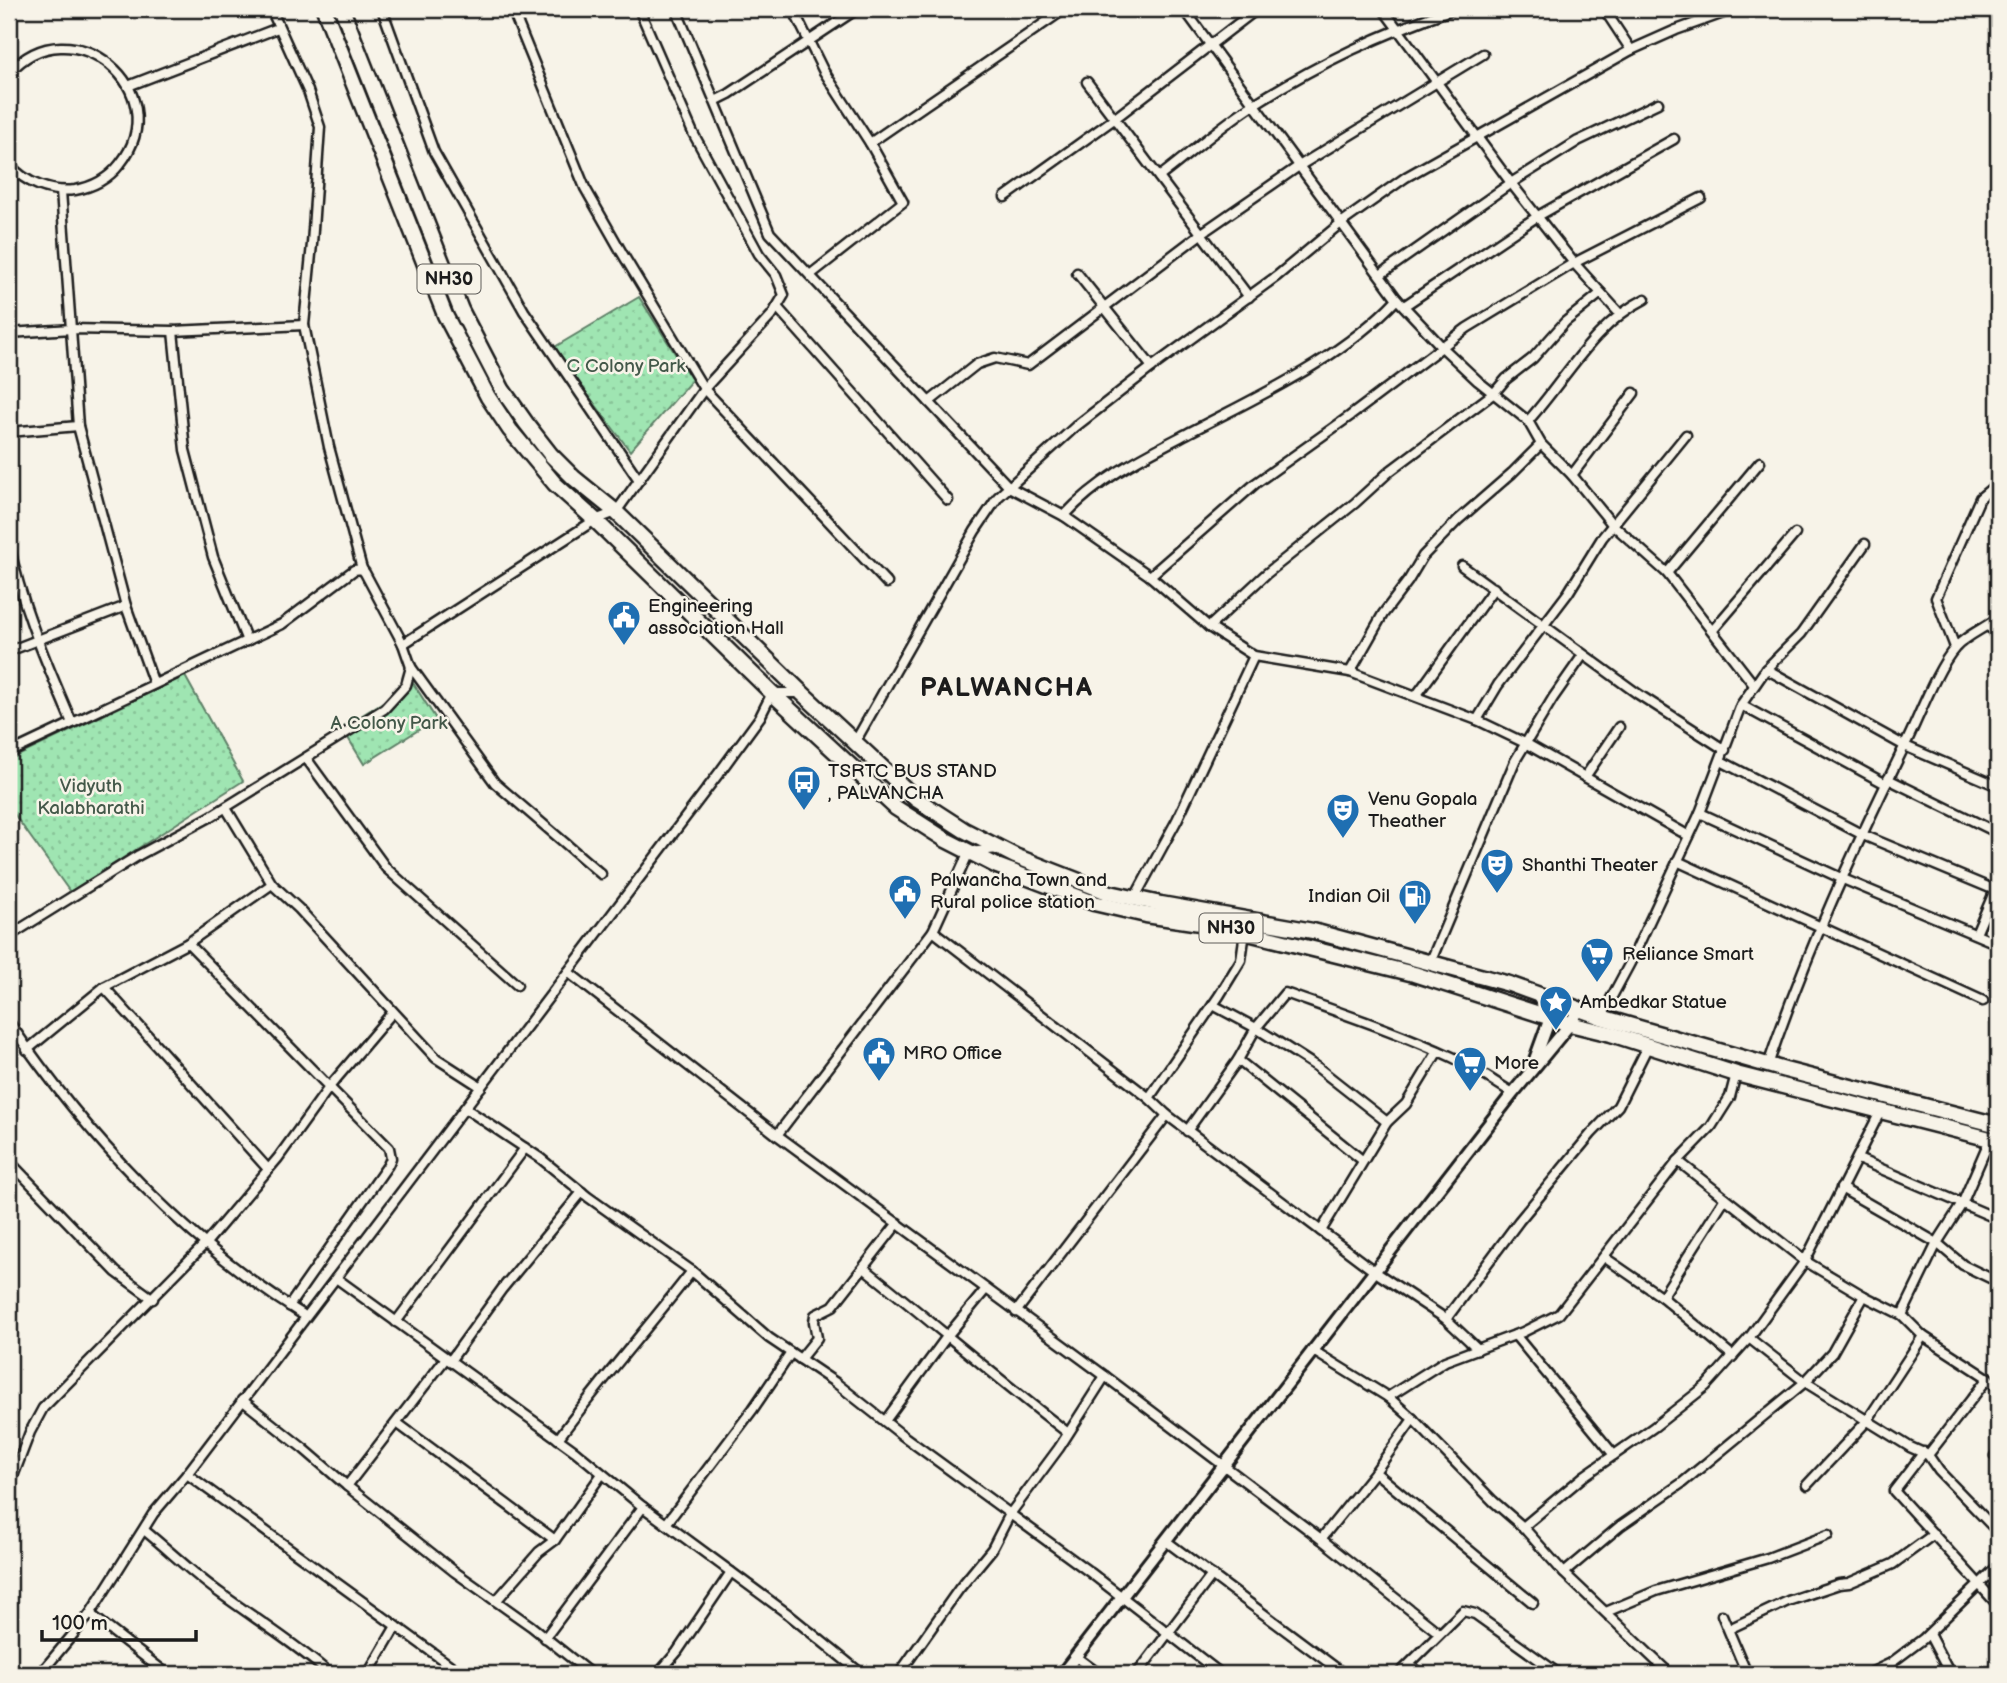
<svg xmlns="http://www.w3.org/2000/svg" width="2007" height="1683" viewBox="0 0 2007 1683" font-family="'Balsamiq Sans',sans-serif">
<defs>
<pattern id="grass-dots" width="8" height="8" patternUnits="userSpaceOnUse" patternTransform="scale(1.75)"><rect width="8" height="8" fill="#9fe5b2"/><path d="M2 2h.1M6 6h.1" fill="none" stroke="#88c498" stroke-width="1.8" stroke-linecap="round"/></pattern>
</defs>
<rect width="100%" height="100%" fill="#f7f3e8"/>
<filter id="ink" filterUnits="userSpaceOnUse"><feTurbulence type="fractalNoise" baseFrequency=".0143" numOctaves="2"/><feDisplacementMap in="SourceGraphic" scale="14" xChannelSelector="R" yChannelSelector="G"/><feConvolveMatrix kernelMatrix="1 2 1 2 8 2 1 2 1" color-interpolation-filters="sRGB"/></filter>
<g filter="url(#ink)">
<g fill="url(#grass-dots)" stroke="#5e8067" stroke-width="2">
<path d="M639,297l53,83 -62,71 -77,-103z"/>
<path d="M185,676l58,105 -173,111 -61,-85v-47z"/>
<path d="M413,683l23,36 -72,45 -22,-36z"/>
</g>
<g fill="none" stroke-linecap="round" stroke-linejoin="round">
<defs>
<g id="street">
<path d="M271,9l37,82 12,36 -8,117 -8,81 25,122 33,122"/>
<path d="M382,9l52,143 90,159 115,169"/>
<path d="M512,9l73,179 37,65 82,136 183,194"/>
<path d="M676,9l94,224 239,254 55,29 86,60 59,51 45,29 96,16 127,48 48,23 164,93"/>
<path d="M793,9l30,61 47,73 33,59 -93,73"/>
<path d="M1184,9l213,290 46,49 35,33 50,40 13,23 31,31 40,49 55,49 87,112"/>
<path d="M1383,9l128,174 63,80 46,51"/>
<path d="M1604,9l27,41"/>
<path d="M9,73c62,-71 169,18 111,91 -11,14 -27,23 -45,26 -25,3 -50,-7 -66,-26"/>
<path d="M1087,82l162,215"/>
<path d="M128,86l150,-58"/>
<path d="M715,101l14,-7 128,-85"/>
<path d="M870,143l195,-134"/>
<path d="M1159,177c32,-24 63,-53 97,-74 65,-41 125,-69 197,-94"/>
<path d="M61,191l17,235 48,180 28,78"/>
<path d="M1005,197l109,-78 143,-110"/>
<path d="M1077,273l75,94"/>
<path d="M1380,275l131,-92 67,-42 80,-38"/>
<path d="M1404,306l134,-90 136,-77"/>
<path d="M777,307l171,193"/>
<path d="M173,331l12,119 28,107 34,84"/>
<path d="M9,333l63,-4 101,2 131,-6"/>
<path d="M929,402l48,-38 18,-6 33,7 174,-132 97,-67 184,-112"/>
<path d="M1528,421c38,-42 65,-96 117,-122"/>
<path d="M9,432l69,-6"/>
<path d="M1572,475l62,-82"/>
<path d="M1064,516c36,-39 82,-61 128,-85 71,-37 150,-73 205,-132"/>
<path d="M9,543c12,63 38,121 63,180"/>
<path d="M1462,566l176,128 87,56"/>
<path d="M1667,573l93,-111"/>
<path d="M1150,576l106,-93 94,-67 117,-88 107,-65 127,-65"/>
<path d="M1987,626l11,7"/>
<path d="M1209,627l57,-53 89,-71 35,-32 104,-78 12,-14 27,-21 32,-36 36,-29"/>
<path d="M1713,630l82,-96"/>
<path d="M403,644l192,-124 21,-8 88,-123 68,-74 12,-20 -8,-20 -17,-21 -66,-121 -54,-124"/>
<path d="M1955,647l-19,-49 44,-100 18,-15"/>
<path d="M9,651l117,-45"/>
<path d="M411,667l84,116 106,91"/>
<path d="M1766,669l139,77 93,40"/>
<path d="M1350,672l33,-58 25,-33 15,-25 35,-36 54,-47 29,-29"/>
<path d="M1416,696l78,-108"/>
<path d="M1741,705l145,79"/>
<path d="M1477,720l21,-35 70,-92 34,-55 84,-103"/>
<path d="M855,742l120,-211 23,-34 77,-70 77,-60 125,-91 64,-53 65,-46 225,-127 45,-20 59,-21"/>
<path d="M9,753l273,-129 72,-54 8,-1 3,4 38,71 8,23 -5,18 -22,24 -174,108 -71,38 -130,81"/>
<path d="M306,758l80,110 131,117"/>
<path d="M1721,761l142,74 132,55"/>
<path d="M1585,777l34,-50"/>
<path d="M1888,779l110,54"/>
<path d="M226,808l46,76 27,25 137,149 45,29"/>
<path d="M1700,813l143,66 155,65"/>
<path d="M1677,861l306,140"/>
<path d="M1134,899l43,-79 77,-164"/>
<path d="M933,931l216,167 18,17 207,156 72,48 32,30"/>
<path d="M1976,934l22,-51"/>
<path d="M188,943l201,205 2,10 -3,7 -99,141"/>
<path d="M1430,963l85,-202 38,-63 30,-43"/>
<path d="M568,972l209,163 328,241 216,163 118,94"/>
<path d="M104,987l164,182"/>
<path d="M1213,1005l43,23 61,39 70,55"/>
<path d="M1601,1017l29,-54 70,-150 41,-108 25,-36 35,-35 64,-90"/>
<path d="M9,1022c77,113 176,220 293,292"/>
<path d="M27,1050l77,-63 84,-44 84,-59"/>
<path d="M1238,1060l124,100"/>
<path d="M1768,1065c37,-110 87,-218 138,-322 13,-26 31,-75 49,-95 10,-12 30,-20 43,-30"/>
<path d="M1149,1098l70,-102 22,-36 4,-28"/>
<path d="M465,1108l75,50 48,39 104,74 77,67 67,45 66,52 189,138 130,101"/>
<path d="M1187,1131l51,-71 18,-32 29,-35c56,20 113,39 167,64 21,10 41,24 61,36"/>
<path d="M777,1135l156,-204 36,-79 29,-3"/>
<path d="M1858,1159l140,60"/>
<path d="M9,1161l107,111 37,27"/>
<path d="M1678,1161l127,100 59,35 38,19 21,21 65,42 10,11"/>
<path d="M1841,1188l96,55 26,22 35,17"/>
<path d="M1321,1231l66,-109 19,-18 32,-53"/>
<path d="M1604,1257l58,40 71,59"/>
<path d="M864,1268c69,55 135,112 204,165"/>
<path d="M336,1278l239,173 68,56 145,107 74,60"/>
<path d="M1662,1297l63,-99"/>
<path d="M1016,1312l151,-197"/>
<path d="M1902,1315l35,-72 25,-39 28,-65"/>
<path d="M1446,1319l73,-98 72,-87 27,-28 30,-60"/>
<path d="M396,1322l129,-174"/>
<path d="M1515,1335l99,120"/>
<path d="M1749,1338l56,44 105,65 18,8 11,16 59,61"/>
<path d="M1312,1350l76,47 25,22 80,82 30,26 41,46 106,101"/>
<path d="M446,1358l-99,128 108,86 76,54 60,48"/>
<path d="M800,1359l17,-21 -3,-16 1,-7 18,-9 65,-83"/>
<path d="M450,1361l52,-72 80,-97"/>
<path d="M1388,1397l57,-36 78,-29 36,-18 119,-153 33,-34 19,-30 6,-23"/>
<path d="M242,1400l62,49 43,37"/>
<path d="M885,1421l63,-86 38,-46"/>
<path d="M397,1423l158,117"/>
<path d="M558,1439c42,-58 90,-111 134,-168"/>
<path d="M1924,1452l-30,39 104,114"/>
<path d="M1998,1452l-3,4 3,4"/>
<path d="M1928,1455l60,-77"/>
<path d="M1375,1472l158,131"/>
<path d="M187,1474l275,200"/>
<path d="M1807,1485l60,-64 56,-85"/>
<path d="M9,1487l21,-55 13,-24 163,-165 72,-85 52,-72 62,-73"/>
<path d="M666,1524l87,-115 38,-56"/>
<path d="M1523,1527l61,-51 70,-49 52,-41 43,-48 56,-77 76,-151"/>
<path d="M144,1530c25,20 49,44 76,63 37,27 76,51 110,81"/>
<path d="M1321,1539l54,-67 38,-53"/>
<path d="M1166,1541l178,133"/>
<path d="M1564,1573l56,-47 62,-43 123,-101 27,-29 32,-57"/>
<path d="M496,1601l43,-49 16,-12 47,-66"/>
<path d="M1606,1612l50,-21 112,-33 60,-23"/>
<path d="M90,1614l77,60"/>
<path d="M1722,1615l25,59"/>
<path d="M1729,1629l59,-28 51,-17 10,-1 44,-19 41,-30"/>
<path d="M1929,1634l21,40"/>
<path d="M545,1638l98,-131"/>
<path d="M1076,1657l23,17"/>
<path d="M1410,1665l11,9"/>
<path d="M40,1674l50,-60 63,-100 34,-40 532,-701 41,-56 12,-24h28"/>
<path d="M368,1674l28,-48"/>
<path d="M658,1674l19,-22 54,-80"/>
<path d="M899,1674l60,-85 33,-40 18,-35 49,-66 46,-72"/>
<path d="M1137,1674l75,-99"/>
<path d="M1399,1674l64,-63 12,3 84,60"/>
<path d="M1868,1674l23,-11 32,-24 75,-73"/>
</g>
<g id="secondary">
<path d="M1533,1065l17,-47 -14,-25"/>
<path d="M1062,1674l451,-581 57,-69 9,-16"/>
</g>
<g id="highway">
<path d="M324,9l121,306 43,82 22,33 45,54 40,36 177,173 124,115 50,32 51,26 97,37 52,12 74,11 194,48 156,50 41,10 125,40 262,67"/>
<path d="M342,9l119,301 41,79 24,34 25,32 23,23 42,34 186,181 114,106 48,31 51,26 95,37 51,11 152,27 196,53 92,33 184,53 213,55"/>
</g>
</defs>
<use href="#street" stroke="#1c1c1c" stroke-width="13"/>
<use href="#secondary" stroke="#1c1c1c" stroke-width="16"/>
<use href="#highway" stroke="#1c1c1c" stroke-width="19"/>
<use href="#street" stroke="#f7f3e8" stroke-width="8"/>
<use href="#secondary" stroke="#f7f3e8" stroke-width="10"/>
<use href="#highway" stroke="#f7f3e8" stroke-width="14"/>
</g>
</g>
<defs>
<symbol id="civic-pin" viewBox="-11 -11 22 30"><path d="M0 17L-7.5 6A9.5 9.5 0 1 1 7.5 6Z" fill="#1f6fb2" stroke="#f7f3e8"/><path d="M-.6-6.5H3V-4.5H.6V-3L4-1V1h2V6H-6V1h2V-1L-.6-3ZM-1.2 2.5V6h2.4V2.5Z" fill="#fff"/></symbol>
<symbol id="bus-pin" viewBox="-11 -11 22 30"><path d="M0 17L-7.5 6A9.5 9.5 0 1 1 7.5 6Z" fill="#1f6fb2" stroke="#f7f3e8"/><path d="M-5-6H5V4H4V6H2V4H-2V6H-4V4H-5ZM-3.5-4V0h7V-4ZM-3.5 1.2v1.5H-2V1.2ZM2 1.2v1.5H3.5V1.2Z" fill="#fff"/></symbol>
<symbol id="theatre-pin" viewBox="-11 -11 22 30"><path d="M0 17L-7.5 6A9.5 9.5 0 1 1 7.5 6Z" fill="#1f6fb2" stroke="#f7f3e8"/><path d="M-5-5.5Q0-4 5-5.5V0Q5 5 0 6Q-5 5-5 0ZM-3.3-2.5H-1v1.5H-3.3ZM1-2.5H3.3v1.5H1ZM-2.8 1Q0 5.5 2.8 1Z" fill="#fff"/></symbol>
<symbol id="fuel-pin" viewBox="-11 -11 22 30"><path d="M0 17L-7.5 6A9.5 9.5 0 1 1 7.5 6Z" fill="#1f6fb2" stroke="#f7f3e8"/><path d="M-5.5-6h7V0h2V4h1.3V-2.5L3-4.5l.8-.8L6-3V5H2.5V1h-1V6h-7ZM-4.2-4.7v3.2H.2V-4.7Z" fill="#fff"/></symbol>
<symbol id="supermarket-pin" viewBox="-11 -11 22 30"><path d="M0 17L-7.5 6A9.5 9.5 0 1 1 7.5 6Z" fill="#1f6fb2" stroke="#f7f3e8"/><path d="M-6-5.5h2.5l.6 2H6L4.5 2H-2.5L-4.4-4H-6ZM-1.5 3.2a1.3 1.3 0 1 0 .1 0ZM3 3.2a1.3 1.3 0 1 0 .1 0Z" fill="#fff"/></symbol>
<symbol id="sight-pin" viewBox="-11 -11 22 30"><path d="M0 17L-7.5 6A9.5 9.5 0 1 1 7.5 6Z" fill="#1f6fb2" stroke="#f7f3e8"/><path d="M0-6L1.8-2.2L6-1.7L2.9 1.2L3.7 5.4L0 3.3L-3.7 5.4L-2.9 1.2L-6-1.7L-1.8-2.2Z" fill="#fff"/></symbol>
</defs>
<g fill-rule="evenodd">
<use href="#civic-pin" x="605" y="598" width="38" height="52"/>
<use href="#bus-pin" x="785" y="763" width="38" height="52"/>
<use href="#theatre-pin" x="1324" y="791" width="38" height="52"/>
<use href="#theatre-pin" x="1478" y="846" width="38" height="52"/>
<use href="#civic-pin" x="886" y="872" width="38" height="52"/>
<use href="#fuel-pin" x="1396" y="877" width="38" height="52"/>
<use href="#supermarket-pin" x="1578" y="935" width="38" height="52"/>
<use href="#sight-pin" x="1537" y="983" width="38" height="52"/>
<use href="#civic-pin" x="860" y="1034" width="38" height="52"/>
<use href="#supermarket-pin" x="1451" y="1044" width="38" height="52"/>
</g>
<g text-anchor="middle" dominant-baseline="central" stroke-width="5" stroke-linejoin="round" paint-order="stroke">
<g fill="#f7f3e8" stroke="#5e5c59" stroke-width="2">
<rect x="417.5" y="264.5" width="63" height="29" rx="5"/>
<rect x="1199.5" y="913.5" width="63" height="29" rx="5"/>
</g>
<g font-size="18" font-weight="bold" fill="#1c1c1c">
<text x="449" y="279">NH30</text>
<text x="1231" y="928">NH30</text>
</g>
<g font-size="19" fill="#435849" stroke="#f7f3e8">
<text x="626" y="366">C Colony Park</text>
<text x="389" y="723">A Colony Park</text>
<text x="91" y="786">Vidyuth<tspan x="91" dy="22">Kalabharathi</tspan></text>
</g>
<g font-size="19" fill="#1c1c1c" stroke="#f7f3e8" text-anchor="start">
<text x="648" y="606">Engineering<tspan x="648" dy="22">association Hall</tspan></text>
<text x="828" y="771">TSRTC BUS STAND<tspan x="828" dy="22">, PALVANCHA</tspan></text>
<text x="1368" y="799">Venu Gopala<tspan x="1368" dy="22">Theather</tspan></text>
<text x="1522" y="865">Shanthi Theater</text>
<text x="930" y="880">Palwancha Town and<tspan x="930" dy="22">Rural police station</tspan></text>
<text x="1390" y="896" text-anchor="end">Indian Oil</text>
<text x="1622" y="954">Reliance Smart</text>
<text x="1580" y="1002">Ambedkar Statue</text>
<text x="903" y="1053">MRO Office</text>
<text x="1494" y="1063">More</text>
</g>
<g font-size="26" font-weight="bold" letter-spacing="2" fill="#1c1c1c" stroke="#f7f3e8">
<text x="1007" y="688">PALWANCHA</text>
</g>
</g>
<rect width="2007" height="1683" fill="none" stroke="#f7f3e8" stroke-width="35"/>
<rect x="18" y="18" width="1972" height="1648" fill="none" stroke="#1c1c1c" stroke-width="2.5" filter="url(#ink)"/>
<path d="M42 1630v10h154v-10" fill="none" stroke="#1c1c1c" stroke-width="3.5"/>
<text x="52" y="1630" font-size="21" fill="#1c1c1c" stroke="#f7f3e8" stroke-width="5" paint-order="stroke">100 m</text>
</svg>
